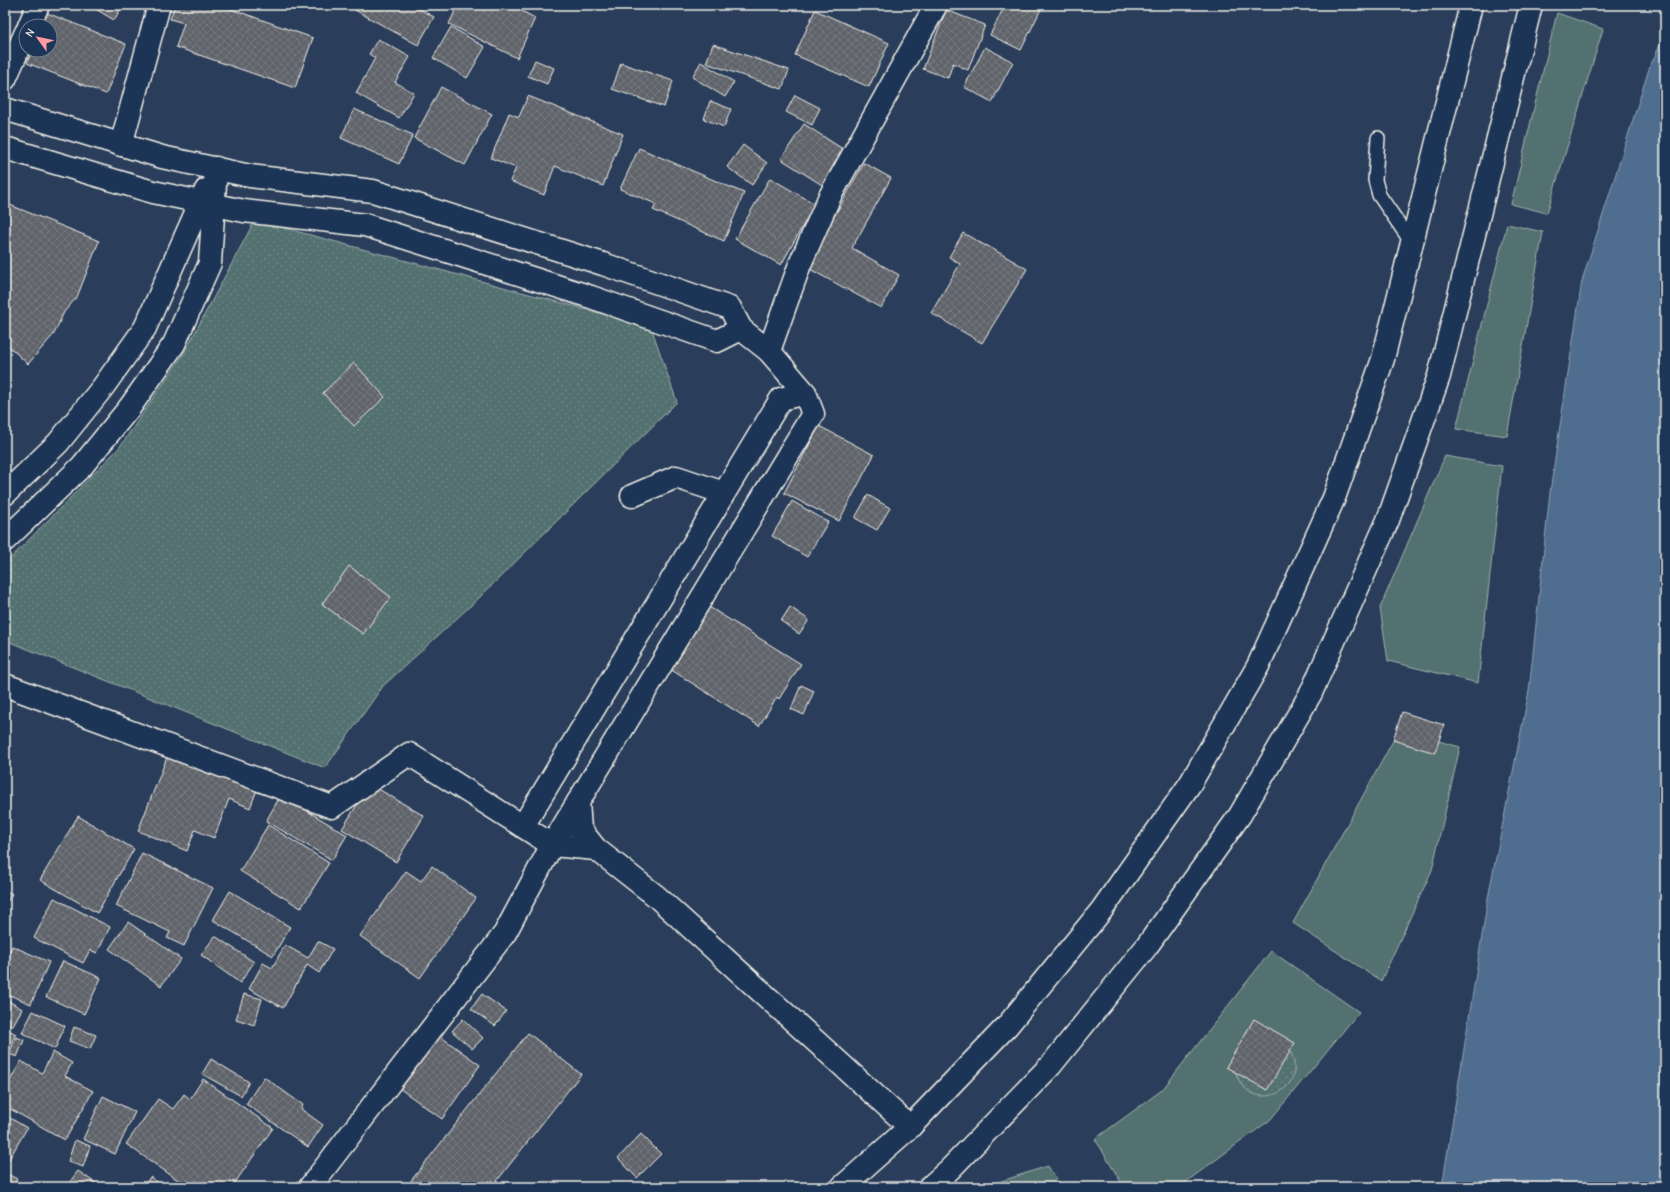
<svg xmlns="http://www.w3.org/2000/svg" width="1670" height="1192" viewBox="0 0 1670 1192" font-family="'Comic Neue',sans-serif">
<defs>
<pattern id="park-dots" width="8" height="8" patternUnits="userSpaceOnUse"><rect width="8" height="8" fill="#527170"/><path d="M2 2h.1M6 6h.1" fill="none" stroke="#6c8684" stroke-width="1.8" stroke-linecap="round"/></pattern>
<pattern id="building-cross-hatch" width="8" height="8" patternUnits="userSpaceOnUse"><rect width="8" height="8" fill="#5f636a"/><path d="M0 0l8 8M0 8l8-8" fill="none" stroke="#777a7f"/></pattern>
</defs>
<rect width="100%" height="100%" fill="#2a3e5b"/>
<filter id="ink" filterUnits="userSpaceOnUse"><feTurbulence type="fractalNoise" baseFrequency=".025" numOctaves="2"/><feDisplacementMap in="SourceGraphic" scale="8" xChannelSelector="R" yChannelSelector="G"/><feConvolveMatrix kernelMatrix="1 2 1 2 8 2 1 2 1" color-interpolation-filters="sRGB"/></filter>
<g filter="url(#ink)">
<g fill="#527170" stroke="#a3b1ac">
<path d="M1557,13l46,16 -56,184 -36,-9z"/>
<path d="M1507,224l36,8 -36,204 -51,-7z"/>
<path d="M1445,456l57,10 -24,217 -90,-22 -8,-53z"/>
<path d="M1399,730l61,17 -28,123 -51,111 -88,-58z"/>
<path d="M1271,951l88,61 -89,108 -91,67h-55l-29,-48 67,-49z"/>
<path d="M1048,1166l13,21h-78z"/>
</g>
<g fill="url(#park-dots)" stroke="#a3b1ac">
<path d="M255,220l396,107 26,75 -198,196 -96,88 -58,82 -320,-128v-76l114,-116 64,-93z"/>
<path d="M1285,1043c34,45 -35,78 -50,28z"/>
</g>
<path fill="#4f6d8f" stroke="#91a2b3" d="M1665,34v1153h-223l46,-289 41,-207 21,-199 32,-211 67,-212z"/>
<g fill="url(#building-cross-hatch)" stroke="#f4f1e8">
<path d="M89,5h34l-9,15z"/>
<path d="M175,5h45l93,33 -18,50 -119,-41 8,-24 -14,-4z"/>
<path d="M357,5h55l22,12 -16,28 -63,-35z"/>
<path d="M458,5h52l25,13 -18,40 -68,-34z"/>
<path d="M1005,5h38l-22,45 -31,-15z"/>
<path d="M5,9l6,3 -6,13z"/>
<path d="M815,10l74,33 -20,44 -74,-32z"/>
<path d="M946,10l39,15 -17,45 -15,-7 -5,15 -25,-9z"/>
<path d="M47,13l79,31 -20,50 -79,-31 5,-13h18v-24h-8z"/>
<path d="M451,27l34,20 -18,31 -34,-20z"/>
<path d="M378,39l32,18 -15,25 19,11 -15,25 -43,-25 19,-35 -6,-4z"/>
<path d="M713,44l76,26 -7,19 -76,-26z"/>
<path d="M985,47l28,15 -21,40 -28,-15z"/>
<path d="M535,60l19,8 -7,16 -19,-8z"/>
<path d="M701,62l33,20 -9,15 -33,-20z"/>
<path d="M621,63l52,18 -9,26 -52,-18z"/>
<path d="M441,87l51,27 -27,51 -51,-27z"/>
<path d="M795,95l25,13 -8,17 -26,-13z"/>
<path d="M528,96l95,38 -20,52 -48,-20 -11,29 -34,-14 6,-13 -25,-10 18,-45 10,4z"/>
<path d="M710,101l21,8 -7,18 -20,-8z"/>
<path d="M354,109l59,26 -14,29 -58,-26z"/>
<path d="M804,124l48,31 -22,35 -49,-31z"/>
<path d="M743,145l24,18 -15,22 -25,-18z"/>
<path d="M639,148l105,45 -20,48 -71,-31 3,-6 -36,-15z"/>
<path d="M864,163l27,15 -39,70 47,27 -18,33 -75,-41z"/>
<path d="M770,178l45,26 -34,61 -46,-26z"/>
<path d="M5,203l94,38 -22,56 -13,15 -10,22 -26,30 -23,-21z"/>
<path d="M963,233l23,13v-1l41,24 -45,74 -51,-30 29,-49 -11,-7z"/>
<path d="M354,363l31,34 -31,29 -31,-33z"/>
<path d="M819,426l55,29 -35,66 -55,-28z"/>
<path d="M868,495l22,13 -13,22 -22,-12z"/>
<path d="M792,501l36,21 -21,35 -35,-21z"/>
<path d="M349,566l42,31 -28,37 -41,-30z"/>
<path d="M709,607l92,57 -22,35 -2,-2 -18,29 -89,-57z"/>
<path d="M790,607l19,13 -10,14 -18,-13z"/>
<path d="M801,685l13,6 -10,24 -13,-6z"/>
<path d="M1402,712l42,13 -9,28 -42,-13z"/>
<path d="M169,752l89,35 -8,21 -21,-9 -15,39 -19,-8 -8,21 -49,-20z"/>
<path d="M370,784l54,32 -28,46 -54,-33z"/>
<path d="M281,795l66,40 -15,25 -66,-39z"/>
<path d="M78,816l56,33 -37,64 -57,-33z"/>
<path d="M268,825l61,38 -28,45 -61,-37z"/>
<path d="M142,853l71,35 -29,58 -17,-8 3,-6 -54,-26z"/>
<path d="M432,866l44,32 -56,80 -60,-42 46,-65 15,10z"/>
<path d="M5,890l7,4 -7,11z"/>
<path d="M230,891l60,36 -17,29 -60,-36z"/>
<path d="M54,898l56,29 -13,26 -7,-3 -7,13 -49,-25z"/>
<path d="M128,922l53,37 -20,27 -52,-37z"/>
<path d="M215,936l39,26 -14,21 -39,-28z"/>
<path d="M318,941l15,8 -14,24 -12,-8 -24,43 -34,-19 14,-26 9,5 13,-23 23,13z"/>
<path d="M12,946l37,16 -18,42 -26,-11v-31z"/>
<path d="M63,961l38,17 -17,36 -38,-17z"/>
<path d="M244,994l18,5 -8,26 -18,-6z"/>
<path d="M482,994l24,17 -11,15 -24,-17z"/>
<path d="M7,1000l15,9 -10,18 -7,-4v-21z"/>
<path d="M33,1011l32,15 -10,23 -33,-16z"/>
<path d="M463,1019l20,19 -11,11 -20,-18z"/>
<path d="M1254,1019l41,24 -28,47 -41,-23z"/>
<path d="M74,1027l22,8 -6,14 -21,-8z"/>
<path d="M5,1028l11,6 -11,19z"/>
<path d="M528,1033l53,41 -85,108 7,5h-97z"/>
<path d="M437,1034l43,31 -38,54 -43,-31z"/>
<path d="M16,1037l8,3 -7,17 -8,-3z"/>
<path d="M53,1052l19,11 -7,13 28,15 -28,49 -60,-34v-21l2,1 14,-25 21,12z"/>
<path d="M211,1059l38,23 -8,14 -39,-22z"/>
<path d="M264,1077l39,28 -2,4 22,16 -15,22 -62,-43z"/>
<path d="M203,1079l70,49 -41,59h-44l-62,-43 32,-45 15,10 11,-15 6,5z"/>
<path d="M103,1096l32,16 -20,42 -32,-15z"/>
<path d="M5,1115l22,13 -22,38z"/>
<path d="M641,1134l20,20 -24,24 -19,-20z"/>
<path d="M75,1140l15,6 -7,21 -15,-6z"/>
<path d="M78,1171l23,16h-35z"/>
<path d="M5,1173l12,6 -4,8h-8z"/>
<path d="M150,1177l15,10h-21z"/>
</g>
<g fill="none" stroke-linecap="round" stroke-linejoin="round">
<defs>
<path id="service" d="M1378,138l-3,42 4,15 33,48"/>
<g id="minor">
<path d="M29,26l9,-21"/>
<path d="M5,79l21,-47"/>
<path d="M5,109l157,48 88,19 123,15 230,73 127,44 11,21 28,22 36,42 8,21 -261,431 -47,88 -195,254"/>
<path d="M121,145l38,-140"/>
<path d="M5,148l148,44 91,19 121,14 226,72 126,44 24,-12"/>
<path d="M769,351l31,-87 30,-68 106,-191"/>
<path d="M5,494l53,-51 45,-56 42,-59 61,-138"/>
<path d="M632,496l44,-19 48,16"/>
<path d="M5,540l77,-74 48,-59 44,-63 36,-81 6,-95"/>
<path d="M5,685l327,122 77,-53 143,91 44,4 60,47 254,231"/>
<path d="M578,802l2,27 16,20"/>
<path d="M523,826l258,-427 24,-6"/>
</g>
<g id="tertiary">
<path d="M842,1187l68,-60 97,-101 94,-115 89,-127 68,-118 76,-168 49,-139 88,-354"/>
<path d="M930,1187l20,-18 101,-104 96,-119 93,-131 71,-122 77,-173 51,-144 92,-371"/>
</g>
</defs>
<use href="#service" stroke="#f4f1e8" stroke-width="16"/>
<use href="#minor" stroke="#f4f1e8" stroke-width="25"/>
<use href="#tertiary" stroke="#f4f1e8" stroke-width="25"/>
<use href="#service" stroke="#1d3557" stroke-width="13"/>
<use href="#minor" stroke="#1d3557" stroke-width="22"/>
<use href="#tertiary" stroke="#1d3557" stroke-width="22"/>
</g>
</g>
<rect width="1670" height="1192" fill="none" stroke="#1d3557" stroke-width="20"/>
<rect x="10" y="10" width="1650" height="1172" fill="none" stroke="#f4f1e8" stroke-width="1.5" filter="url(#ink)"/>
<g transform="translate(38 38) rotate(303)"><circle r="19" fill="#1d3557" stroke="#738091"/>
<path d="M0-3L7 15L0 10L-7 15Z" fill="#ff9aa2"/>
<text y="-6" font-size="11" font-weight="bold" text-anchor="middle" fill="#f4f1e8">N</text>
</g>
</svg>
